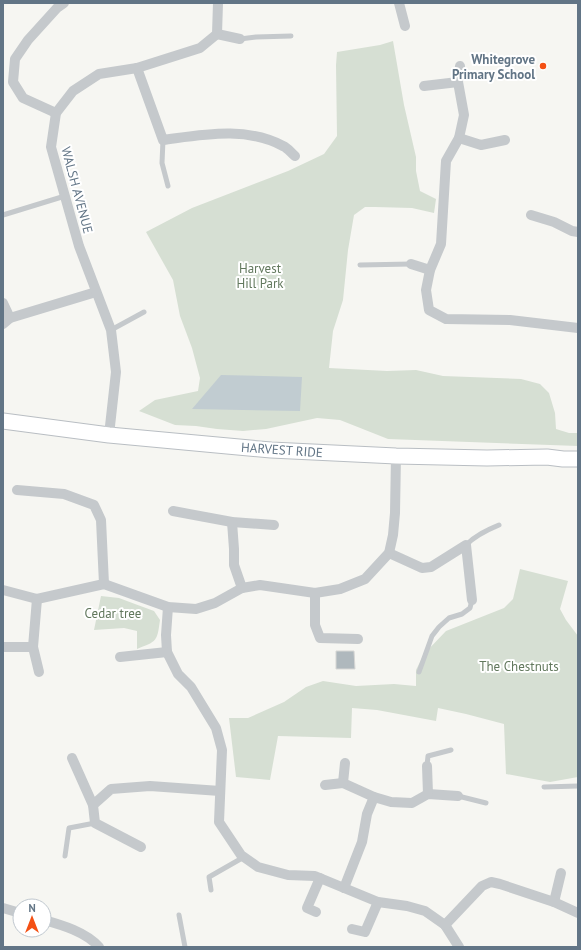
<svg xmlns="http://www.w3.org/2000/svg" width="581" height="950" viewBox="0 0 581 950" font-family="'PT Sans',sans-serif">
<rect width="100%" height="100%" fill="#f6f6f2"/>
<g fill="#d6dfd3">
<path d="M393,41l11,64 12,52v14l4,20 16,8 -2,14 -22,-5 -37,-1h-10l-11,8 -6,35 -5,50 -10,31 -4,37 58,3 29,-1 27,6 78,3 19,5 9,9 6,20 1,16 13,4h9v13l-190,-7 -48,-19 -23,-2 -51,11 -23,2 -26,-2 -21,-3 -21,-1 -36,-14 16,-11 43,-9 2,-13 -8,-30 -12,-32 -7,-36 -27,-48 46,-24 96,-37 36,-17 13,-18 -1,-71 1,-13 43,-7z"/>
<path d="M520,569l48,12 -8,28 6,11 12,16v141l-28,5 -44,-8 -2,-50 -38,-10 -28,-6 -2,13 -59,-11 -25,-2 -1,30 -73,-2 -8,44 -34,-3 -7,-59h19l36,-16 22,-15 17,-6 33,5 38,-2 22,2v-16l8,-16 22,-23 58,-23 9,-9z"/>
<path d="M101,596l18,2 16,6 19,7 6,9c-3,22 -3,21 -23,29v-18l-13,-3 -30,2z"/>
</g>
<path fill="#c1ccd1" d="M221,375l81,2 -2,34 -108,-2z"/>
<path fill="#afb8bd" stroke="#d7d7d5" d="M336,651h18l1,18h-19z"/>
<g fill="none" stroke-linecap="round" stroke-linejoin="round">
<defs>
<path id="secondary" d="M3,421l106,14 162,15 125,6 91,2 60,-1 16,2h15"/>
</defs>
<use href="#secondary" stroke="#b9bec3" stroke-width="17"/>
<g stroke="#c5c9cc" stroke-width="5">
<path d="M240,39l16,-2 35,-1"/>
<path d="M163,140l-1,23 6,23"/>
<path d="M3,215l62,-19"/>
<path d="M360,265l51,-1"/>
<path d="M111,330l33,-18"/>
<path d="M466,545c10,-10 21,-15 33,-20"/>
<path d="M419,672l13,-36 7,-9 10,-9 13,-4 8,-6 2,-8"/>
<path d="M427,766l1,-10 23,-6"/>
<path d="M544,787l34,-1"/>
<path d="M458,796l28,7"/>
<path d="M65,856l4,-28 26,-5"/>
<path d="M211,890l-2,-13 35,-20"/>
<path d="M179,915l6,32"/>
</g>
<g stroke="#c5c9cc" stroke-width="10">
<path d="M399,3l6,23"/>
<path d="M217,34l23,5"/>
<path d="M460,66l-2,16 6,33 -5,23 -13,23 -5,83 -11,26 -4,20 3,20 17,9 64,1 68,8"/>
<path d="M137,68l26,72c39,-5 83,-14 120,6 5,2 8,7 12,10"/>
<path d="M424,86l34,-4"/>
<path d="M56,113l-33,-15 -10,-16 2,-23 13,-19 29,-32 7,-5"/>
<path d="M459,138l22,7 24,-5"/>
<path d="M531,215l23,7 18,9 6,1"/>
<path d="M411,264l19,6"/>
<path d="M3,303l7,15"/>
<path d="M3,324l7,-6 86,-26"/>
<path d="M109,435l7,-63 -5,-42 -32,-84 -28,-99 5,-34 17,-22 26,-17 38,-6 63,-20 17,-14 1,-31"/>
<path d="M17,490l47,4 30,11 7,15 3,64"/>
<path d="M173,511l59,11 42,3"/>
<path d="M232,522l2,27v16l8,23"/>
<path d="M389,553l33,15 9,-1 35,-22 6,55"/>
<path d="M3,590l34,9 67,-15 64,23 28,2 19,-6 27,-15 18,-3 55,8 25,-4 25,-10 24,-26 4,-18 2,-22 1,-57"/>
<path d="M315,593v32l5,13 38,1"/>
<path d="M37,599l-4,48 6,25"/>
<path d="M168,607l-2,28 1,17 11,22 13,13 25,41 6,22 -3,72 22,33 17,12 30,8 27,1 63,26 29,4 18,5 20,14 14,22"/>
<path d="M3,647h30"/>
<path d="M120,657l47,-5"/>
<path d="M72,758l21,47"/>
<path d="M345,763l-2,20 31,14 17,5 21,1 16,-9 30,2"/>
<path d="M427,766l1,28"/>
<path d="M325,785l18,-2"/>
<path d="M141,847l-46,-24 -2,-18 18,-16 39,-3 70,5"/>
<path d="M344,888l18,-46 5,-28 7,-17"/>
<path d="M554,902l7,-29"/>
<path d="M3,908l17,5"/>
<path d="M316,912l-9,-4 13,-30"/>
<path d="M44,920c18,5 42,12 55,27"/>
<path d="M445,925l37,-39 9,-4 9,2 54,18 24,11"/>
<path d="M352,929l13,3 13,-30"/>
</g>
<use href="#secondary" stroke="#fff" stroke-width="15"/>
</g>
<circle fill="#f45014" stroke="#fff" stroke-width="1.5" cx="543" cy="66" r="4"/>
<g text-anchor="middle" dominant-baseline="central" stroke-width="4" stroke-linejoin="round" paint-order="stroke">
<g font-size="13" font-weight="bold" fill="#627586" stroke="#fff" text-anchor="end">
<text x="535" y="59">Whitegrove<tspan x="535" dy="15">Primary School</tspan></text>
</g>
<g font-size="13" fill="#627586" stroke="#fff">
<text transform="translate(77 190) rotate(75)">WALSH AVENUE</text>
<text transform="translate(282 450) rotate(4)">HARVEST RIDE</text>
</g>
<g font-size="13" fill="#62785d" stroke="#fff">
<text x="260" y="268">Harvest<tspan x="260" dy="15">Hill Park</tspan></text>
<text x="113" y="613">Cedar tree</text>
<text x="519" y="666">The Chestnuts</text>
</g>
</g>
<rect width="581" height="950" fill="none" stroke="#627586" stroke-width="8"/>
<g transform="translate(32 918)"><circle r="19" fill="#ffffff" stroke="#c0c8cf"/>
<path d="M0-3L7 15L0 10L-7 15Z" fill="#f45014"/>
<text y="-6" font-size="11" font-weight="bold" text-anchor="middle" fill="#627586">N</text>
</g>
</svg>
